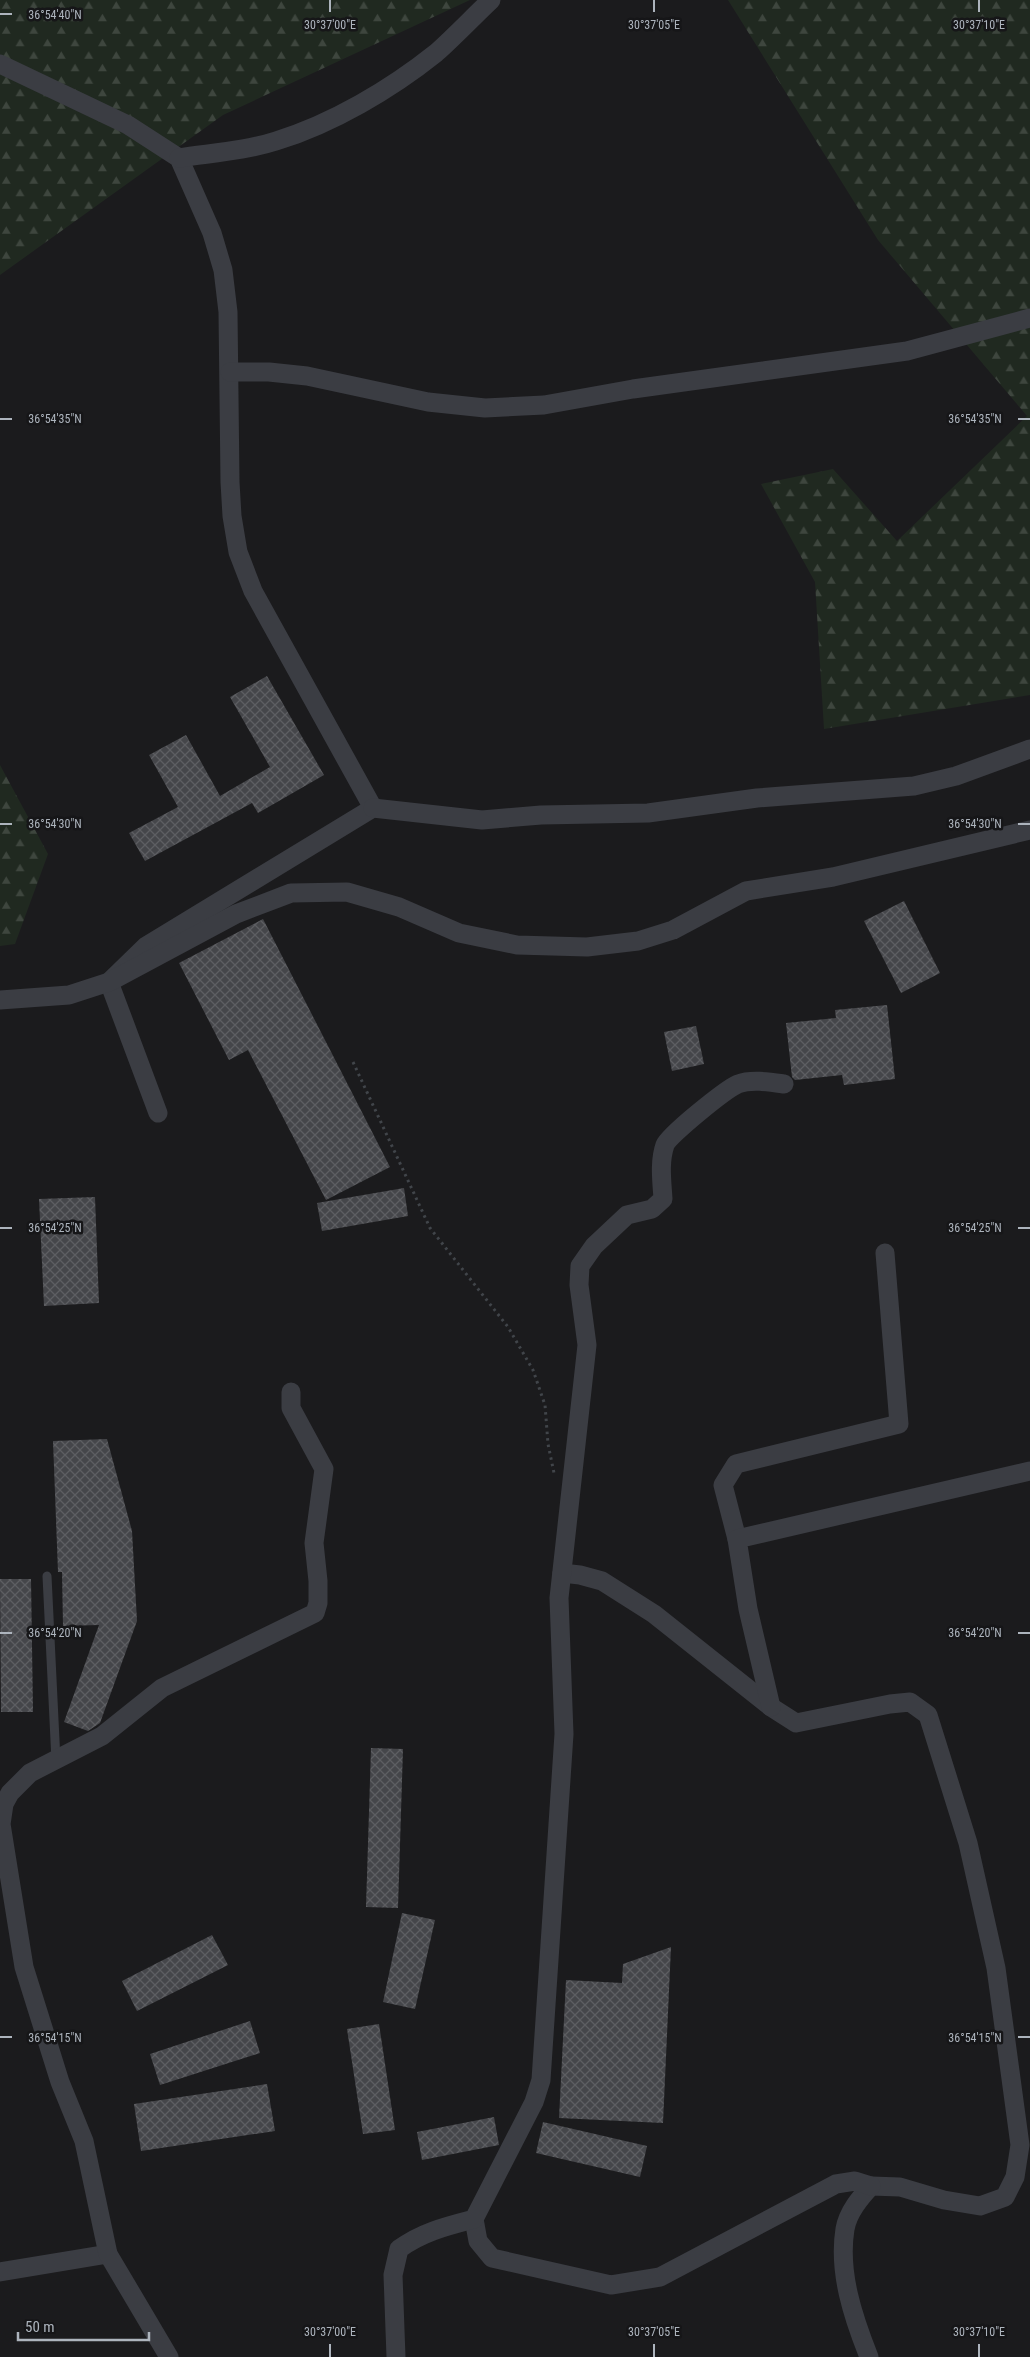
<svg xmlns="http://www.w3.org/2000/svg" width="1030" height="2357" viewBox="0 0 1030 2357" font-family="'Roboto Condensed',sans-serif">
<defs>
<pattern id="forest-firs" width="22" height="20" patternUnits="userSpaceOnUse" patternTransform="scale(1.25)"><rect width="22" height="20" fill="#202920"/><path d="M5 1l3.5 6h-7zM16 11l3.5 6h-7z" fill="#3e463e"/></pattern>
<pattern id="building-cross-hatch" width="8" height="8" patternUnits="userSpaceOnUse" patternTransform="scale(1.25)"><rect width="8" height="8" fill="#45464a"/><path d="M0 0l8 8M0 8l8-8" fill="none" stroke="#5d5e62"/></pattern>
</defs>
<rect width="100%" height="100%" fill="#1b1b1d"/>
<g fill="url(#forest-firs)">
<path d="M0,0h470l-247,115 -223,160z"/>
<path d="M728,0h302v695l-206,34 -9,-147 -54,-98 72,-15 64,72 130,-125 -149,-176z"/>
<path d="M0,765l48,89 -33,90 -15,2z"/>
</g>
<g fill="url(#building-cross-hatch)">
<path d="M267,676l57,99 -66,38 -6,-10 -107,58 -16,-28 49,-26 -29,-52 37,-20 34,61 50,-29 -40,-70z"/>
<path d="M904,901l36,72 -39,20 -37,-72z"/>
<path d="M263,919l127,248 -64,33 -78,-150 -19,10 -50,-97z"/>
<path d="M887,1005l8,74 -51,6 -2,-10 -47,5 -3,-3 -6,-54 50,-5 -1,-8z"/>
<path d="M696,1026l8,38 -32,7 -8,-39z"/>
<path d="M404,1188l4,28 -86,15 -5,-28z"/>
<path d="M95,1197l4,106 -55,3 -5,-107z"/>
<path d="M107,1439l25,92 5,90 -37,102 -12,8 -24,-9 35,-97 -36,1 -1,-54h-4l-5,-131z"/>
<path d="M0,1579h31l2,133h-32z"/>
<path d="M371,1748l32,1 -5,159 -32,-1z"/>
<path d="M402,1913l33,7 -20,89 -32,-7z"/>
<path d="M212,1935l16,30 -91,46 -15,-30z"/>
<path d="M671,1947l-8,176 -104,-5 7,-138 56,3 1,-19z"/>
<path d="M250,2021l10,32 -100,32 -10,-31z"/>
<path d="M379,2024l16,106 -32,4 -16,-105z"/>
<path d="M267,2084l8,47 -134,20 -7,-47z"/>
<path d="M494,2117l5,28 -77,15 -5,-28z"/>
<path d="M543,2122l104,24 -7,31 -104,-24z"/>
</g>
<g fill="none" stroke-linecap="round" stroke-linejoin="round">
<path stroke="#41454a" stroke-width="3" stroke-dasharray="2.5 4" stroke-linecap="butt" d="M353,1062l77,166 78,99 25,43 12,35 3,39 6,29"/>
<path stroke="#3b3d43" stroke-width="9" d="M47,1576l9,185"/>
<g stroke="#3b3d43" stroke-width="19">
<path d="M0,64l128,61 51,33 33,75 11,37 5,42 2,170 2,34 6,36 15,39 120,217 -227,138 -37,36 49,131"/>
<path d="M179,158c32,-5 66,-7 97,-17 56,-17 115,-52 160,-88 19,-17 37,-36 55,-53"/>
<path d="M230,372h39l38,4 121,26 57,6 59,-3 89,-16 274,-38 123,-33"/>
<path d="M373,808l109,12 59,-5 107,-2 109,-15 157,-12 42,-10 74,-27"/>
<path d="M0,1000l69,-5 40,-13 127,-68 55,-21 56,-1 52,15 60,26 58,12 70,2 51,-6 35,-11 73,-39 87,-14 197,-47"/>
<path d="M737,1539l-14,-54 13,-21 163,-40 -14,-171"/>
<path d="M562,1573l18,2 22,6 52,33 117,93 25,16 94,-19 20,-2 18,13 40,128 28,125 24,177 -5,32 -10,20 -25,9 -36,-6 -44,-13 -29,-1c-11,12 -23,26 -26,43 -7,43 8,88 24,128"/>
<path d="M771,1707l-23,-98 -11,-70 293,-68"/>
<path d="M474,2219l4,22 14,17 119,27 49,-8 176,-93 19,-3 16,5"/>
<path d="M0,2272l108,-18"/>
<path d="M169,2357l-61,-103 -24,-113 -24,-59 -36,-115 -23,-143 3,-20 6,-11 20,-20 72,-37 60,-48 153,-75 3,-10v-22l-4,-38 10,-74 -33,-61v-16"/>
<path d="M396,2357l-3,-82 6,-26c23,-17 48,-23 75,-30l60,-117 7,-22 23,-346 -5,-136 28,-253 -8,-60 1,-19 14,-20 33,-31 25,-6 11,-10c-1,-17 -4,-37 2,-54 4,-10 61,-56 73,-61 13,-5 32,-2 46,0"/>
</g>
</g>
<path fill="none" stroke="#adb4bd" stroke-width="2" d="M330,0v12M654,0v12M979,0v12M0,14h12M0,419h12M1018,419h12M0,824h12M1018,824h12M0,1228h12M1018,1228h12M0,1633h12M1018,1633h12M0,2037h12M1018,2037h12M330,2344v13M654,2344v13M979,2344v13"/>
<g font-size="12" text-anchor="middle" fill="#adb4bd" stroke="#161618" stroke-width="5" stroke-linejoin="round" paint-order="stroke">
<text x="55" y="19">36°54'40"N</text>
<text x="330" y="29">30°37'00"E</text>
<text x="654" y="29">30°37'05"E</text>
<text x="979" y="29">30°37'10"E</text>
<text x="55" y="423">36°54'35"N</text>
<text x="975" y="423">36°54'35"N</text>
<text x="55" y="828">36°54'30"N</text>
<text x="975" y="828">36°54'30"N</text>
<text x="55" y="1232">36°54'25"N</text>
<text x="975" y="1232">36°54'25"N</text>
<text x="55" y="1637">36°54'20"N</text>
<text x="975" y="1637">36°54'20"N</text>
<text x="55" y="2042">36°54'15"N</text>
<text x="975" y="2042">36°54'15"N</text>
<text x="330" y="2336">30°37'00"E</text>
<text x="654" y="2336">30°37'05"E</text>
<text x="979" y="2336">30°37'10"E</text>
</g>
<path d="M18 2332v8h131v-8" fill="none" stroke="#adb4bd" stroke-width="2.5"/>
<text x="25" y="2332" font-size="15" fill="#adb4bd" stroke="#161618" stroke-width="4" paint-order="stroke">50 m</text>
</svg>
